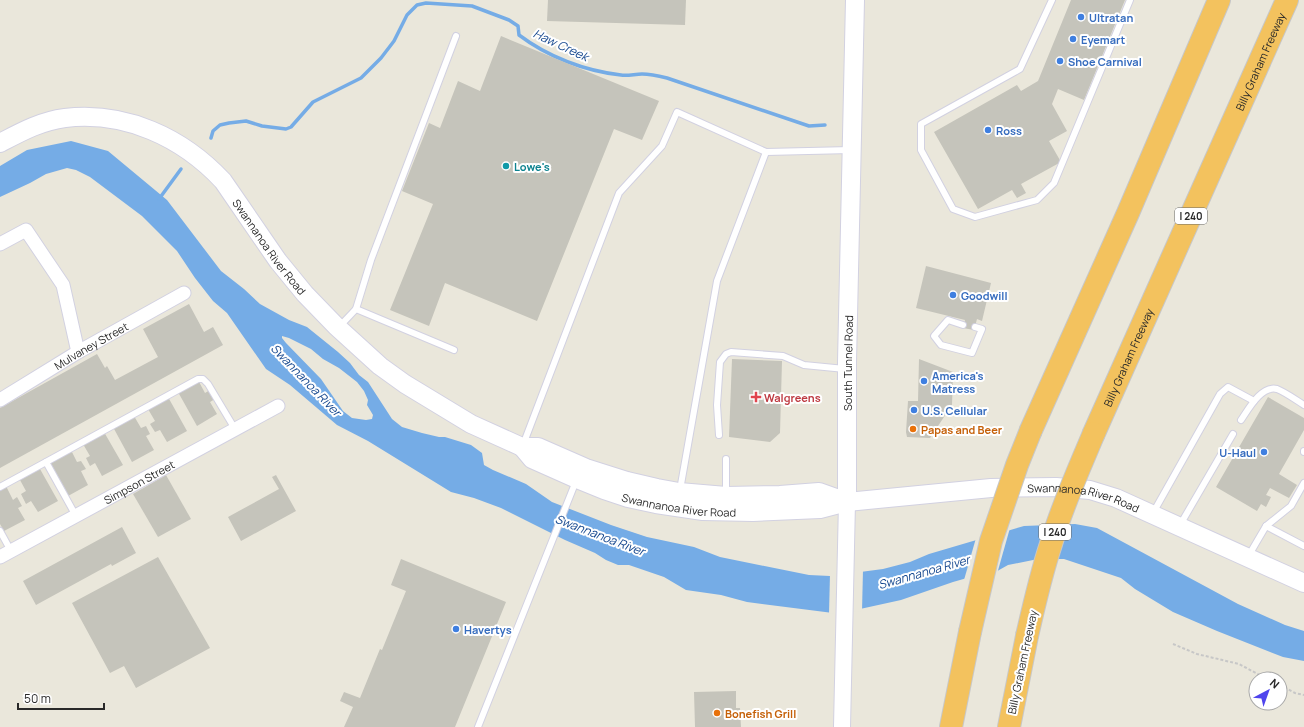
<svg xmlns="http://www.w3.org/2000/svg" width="1304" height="727" viewBox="0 0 1304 727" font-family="Manrope,sans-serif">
<rect width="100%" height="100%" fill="#eae7db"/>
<path fill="#75ace6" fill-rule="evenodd" d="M71,141l37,10 59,49 54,71 23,18 16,15 29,16 18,7 31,25 12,11 9,12 9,7 24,37 10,8 20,6 17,4h6l26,8 11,8 2,12 9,5 33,14 26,18 59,23 36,12 47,10 26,10 89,18 21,1 53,-7 27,-7 19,-8 95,-28 51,-2 22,4 141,76 47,21 19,6v30l-21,-4 -66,-26 -44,-19 -38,-23 -14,-11 -57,-19h-26l-30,6 -16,9 -25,4 -14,4 -52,18 -41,9 -27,4 -86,-11 -26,-7 -35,-5 -22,-13 -35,-12h-11l-12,-5 -11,-7 -30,-13 -64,-32 -27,-10 -23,-6 -83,-51 -31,-16 -47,-40 -24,-16 -39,-56 -14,-12 -18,-23 -18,-27 -35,-35 -52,-39 -14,-7 -9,-2 -21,6 -16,9 -30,14v-31l27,-16zM282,336l7,2 22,11 12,10 16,9 18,14 7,9 4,9 -1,5 6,10 -1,4 -6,1 -14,-2 -9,-7 -22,-32 -35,-36 -4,-5z"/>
<g fill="#eae7db">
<path d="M1010,528l-13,46 -5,2 -28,4 12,-42z"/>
<path d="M863,570l-1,41 -33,3 1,-40z"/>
</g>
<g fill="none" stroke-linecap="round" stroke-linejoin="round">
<g stroke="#75ace6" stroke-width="3.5">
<path d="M211,138l2,-7 7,-6 9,-2 17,-2 16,5 24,3 5,-2 22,-25 48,-24 20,-20 13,-17 13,-26 10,-10 9,-2 46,3 37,14 9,6 1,9c29,22 66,36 102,40 7,1 14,-1 21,-1 8,0 17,2 25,4l142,48 16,-1"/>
<path d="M159,199l22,-30"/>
</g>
</g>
<g fill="#c5c4bb">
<path d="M548,0h138l-1,25 -138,-4z"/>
<path d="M1071,0h54l-41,100 -26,-11 -6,15 15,27 -18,10 12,21 -40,22 5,9 -9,5 -5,-8 -34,19 -44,-77 83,-47 4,6 17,-10z"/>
<path d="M501,36l158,65 -17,39 -28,-11 -77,192 -92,-38 -16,43 -39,-16 43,-106 -31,-13 27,-68 11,5 18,-47 22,10z"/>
<path d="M926,266l65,17 -9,38 -5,-2 -3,11 -11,-2 2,-8 -49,-12z"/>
<path d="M189,304l15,28 9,-5 10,18 -223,123v-60l97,-54 8,14 2,-2 8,14 43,-23 -15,-28z"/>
<path d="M732,359l50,2 -2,72 -10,9 -41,-5z"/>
<path d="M919,359l34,13 -1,33 -22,33 -23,-1 -1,-5 2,-31h10z"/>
<path d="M198,380l7,13 5,-3 5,9 -5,3 7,12 -20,12 -19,-34z"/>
<path d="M168,397l19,34 -20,11 -7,-12 -5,2 -5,-8 5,-3 -7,-12z"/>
<path d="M1268,397l36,21v12l-25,44 18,11 -8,13 -19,-10 -4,7 5,2 -5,10 -5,-3 -4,7 -41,-24z"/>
<path d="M134,416l7,12 5,-2 4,8 -4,2 8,14 -22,12 -19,-35z"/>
<path d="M104,432l19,33 -21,11 -7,-13 -5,3 -4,-8 4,-2 -7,-12z"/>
<path d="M71,450l6,12 4,-1 5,8 -5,2 7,14 -20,11 -19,-34z"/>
<path d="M40,469l18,32 -20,11 -7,-11 -5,3 -5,-10 5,-3 -6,-11z"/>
<path d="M166,475l25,44 -33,18 -25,-43z"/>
<path d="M276,475l20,36 -55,30 -13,-24 51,-28 -7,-12z"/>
<path d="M6,486l7,14 4,-3 5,9 -4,2 7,12 -21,11 -4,-7v-35z"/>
<path d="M122,527l14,26 -24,13 -1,-2 -75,41 -13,-24z"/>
<path d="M158,557l52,91 -74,40 -12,-22 -14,7 -38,-70z"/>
<path d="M401,559l105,43 -51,125h-111l9,-20 -13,-6 4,-9 16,6 20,-49 2,1 24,-59 -15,-6z"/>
<path d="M736,691v17h4l1,19h-46l-1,-35z"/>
</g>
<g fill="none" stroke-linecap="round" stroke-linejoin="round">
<defs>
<g id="service">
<path d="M1052,0l-32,69 -99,55v26l32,59 22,8 62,-17 17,-17 76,-183"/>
<path d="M356,309l98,41"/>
<path d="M963,325l-15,-5 -14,16 7,9 31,8 10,-24 -7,-2"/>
<path d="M339,327l17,-18 15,-49 85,-224"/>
<path d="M1241,420c7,-10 20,-35 36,-31 8,3 19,11 27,16"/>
<path d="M719,435l-2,-30 3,-43 6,-8 5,-2 52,4 21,9 41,4"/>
<path d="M523,445l96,-252 43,-47 15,-34 89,40 85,-2"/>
<path d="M1304,451v1"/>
<path d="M726,459v34"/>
<path d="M0,487l46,-25"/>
<path d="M680,490l37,-209 49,-129"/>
<path d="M1153,513l67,-119 8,-7 26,14"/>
<path d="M76,516l-30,-54 152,-83h5l5,5 27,45"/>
<path d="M1180,525l53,-91"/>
<path d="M1266,526l38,20"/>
<path d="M0,531l11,20"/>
<path d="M1249,555l17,-29 25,-20 13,-23"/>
<path d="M478,727l98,-246"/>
</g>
<g id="minor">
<path d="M0,244l26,-14 37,55 15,67"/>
<path id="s1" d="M0,400l78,-48 106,-59"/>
<path id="s2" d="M0,557l278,-151"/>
</g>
<path id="tertiary" d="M842,727l5,-225"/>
<g id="secondary">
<path id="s3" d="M0,143c21,-11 41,-22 65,-25 60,-7 117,19 158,63l55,80 27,33 31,32 44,40 25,18 66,40 51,23h16l48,21 41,13 30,7 22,4 47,4 54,-1 39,-3 28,10"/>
<path id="s4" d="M522,447l10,12 45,20 27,11 24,8 28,6 47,7 50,1 67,-3 27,-7 144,-14 65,-1 34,3 26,8 188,85"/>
<path id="s5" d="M847,502v-140l8,-362"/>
</g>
<g id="motorway">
<path d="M1031,430l97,-217 91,-213"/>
<path id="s6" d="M1094,433l193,-433"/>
<path d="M951,727l19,-95"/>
<path d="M1009,727l18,-91"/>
</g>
</defs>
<use href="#service" stroke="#d2d1e1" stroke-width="8"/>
<use href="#minor" stroke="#d2d1e1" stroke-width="15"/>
<use href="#tertiary" stroke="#d2d1e1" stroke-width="18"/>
<use href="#secondary" stroke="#d2d1e1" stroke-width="20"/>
<use href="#motorway" stroke="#c7c7c7" stroke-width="24"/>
<g stroke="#c7c7c7" stroke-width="2" stroke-dasharray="3 2" stroke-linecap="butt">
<path d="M1173,644l24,10 42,10 28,15"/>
<path d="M1280,685l15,8 9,2"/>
</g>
<use href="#service" stroke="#fff" stroke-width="6"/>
<use href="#minor" stroke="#fff" stroke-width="13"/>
<use href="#tertiary" stroke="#fff" stroke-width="16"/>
<use href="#secondary" stroke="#fff" stroke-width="18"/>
<use href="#motorway" stroke="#f3c25e" stroke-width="22"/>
<defs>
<g id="motorway-bridge">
<path d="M970,632l21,-91 26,-76 14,-35"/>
<path d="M1027,636c7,-31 14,-62 24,-92 11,-38 28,-75 43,-111"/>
</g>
</defs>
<use href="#motorway-bridge" stroke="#c7c7c7" stroke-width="24" stroke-linecap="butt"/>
<use href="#motorway-bridge" stroke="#f3c25e" stroke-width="22"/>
</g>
<g fill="#3f7fe0" stroke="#fff" stroke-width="1.5">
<circle cx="1081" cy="17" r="4"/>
<circle cx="1073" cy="39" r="4"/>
<circle cx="1060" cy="61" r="4"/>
<circle cx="988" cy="130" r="4"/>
<circle cx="953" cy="295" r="4"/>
<circle cx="924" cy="381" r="4"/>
<circle cx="914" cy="410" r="4"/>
<circle cx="1264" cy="452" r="4"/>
<circle cx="456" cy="629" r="4"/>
</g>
<circle fill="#0f9aa8" stroke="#fff" stroke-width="1.5" cx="506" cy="166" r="4"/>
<path fill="#e0444e" stroke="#fff" stroke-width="1.5" d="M754 391h4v4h4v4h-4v4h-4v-4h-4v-4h4z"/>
<g fill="#e8710a" stroke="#fff" stroke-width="1.5">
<circle cx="913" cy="429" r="4"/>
<circle cx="717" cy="713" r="4"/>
</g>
<g text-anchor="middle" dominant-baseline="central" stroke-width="4" stroke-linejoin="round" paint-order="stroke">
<g fill="#fff" stroke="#696969" stroke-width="1">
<rect x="1175" y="208" width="32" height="16" rx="3"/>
<rect x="1039" y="524" width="32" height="16" rx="3"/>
</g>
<g font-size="10" font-weight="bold" fill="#292929">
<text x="1191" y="216">I 240</text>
<text x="1055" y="532">I 240</text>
</g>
<g font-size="11" font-weight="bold" fill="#366cbe" stroke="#fff" text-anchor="start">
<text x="1089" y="17">Ultratan</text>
<text x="1081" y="39">Eyemart</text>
<text x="1068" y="61">Shoe Carnival</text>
<text x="996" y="130">Ross</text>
<text x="961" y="295">Goodwill</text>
<text x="932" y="375">America's<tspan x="932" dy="13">Matress</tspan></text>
<text x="922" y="410">U.S. Cellular</text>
<text x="1256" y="452" text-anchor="end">U-Haul</text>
<text x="464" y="629">Havertys</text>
</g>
<g font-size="11" fill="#292929" stroke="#fff">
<text stroke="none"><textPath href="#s6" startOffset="407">Billy Graham Freeway</textPath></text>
<text stroke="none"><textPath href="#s3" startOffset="327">Swannanoa River Road</textPath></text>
<text stroke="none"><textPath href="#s1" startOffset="106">Mulvaney Street</textPath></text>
<text stroke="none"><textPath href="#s6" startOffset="83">Billy Graham Freeway</textPath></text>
<text stroke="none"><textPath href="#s5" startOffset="139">South Tunnel Road</textPath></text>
<text stroke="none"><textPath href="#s2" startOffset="158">Simpson Street</textPath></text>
<text stroke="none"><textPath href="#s4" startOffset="579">Swannanoa River Road</textPath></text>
<text stroke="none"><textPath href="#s4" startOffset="171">Swannanoa River Road</textPath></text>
<text transform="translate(1022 662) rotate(-78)">Billy Graham Freeway</text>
</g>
<g font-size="11" font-weight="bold" fill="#0d838f" stroke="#fff" text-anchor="start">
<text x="514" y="166">Lowe's</text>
</g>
<g font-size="11" font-weight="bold" fill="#be3a42" stroke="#fff" text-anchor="start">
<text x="764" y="397">Walgreens</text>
</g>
<g font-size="11" font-weight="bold" fill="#c56008" stroke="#fff" text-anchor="start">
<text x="921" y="429">Papas and Beer</text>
<text x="725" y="713">Bonefish Grill</text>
</g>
<g font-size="12" font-style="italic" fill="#16488f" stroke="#fff">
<text transform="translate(561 45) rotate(25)">Haw Creek</text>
<text transform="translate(306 380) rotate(46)">Swannanoa River</text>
<text transform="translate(600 535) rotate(21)">Swannanoa River</text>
<text transform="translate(924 572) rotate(-16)">Swannanoa River</text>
</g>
</g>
<g transform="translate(1268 691) rotate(41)"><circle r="19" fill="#ffffff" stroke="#a9a9a9"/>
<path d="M0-3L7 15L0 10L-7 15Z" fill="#4f45ed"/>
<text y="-6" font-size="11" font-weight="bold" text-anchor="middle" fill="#292929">N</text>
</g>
<path d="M18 703v6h86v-6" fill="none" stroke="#292929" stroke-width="2"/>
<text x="24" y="703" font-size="12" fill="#292929" stroke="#ffffff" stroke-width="3" paint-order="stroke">50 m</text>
</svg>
